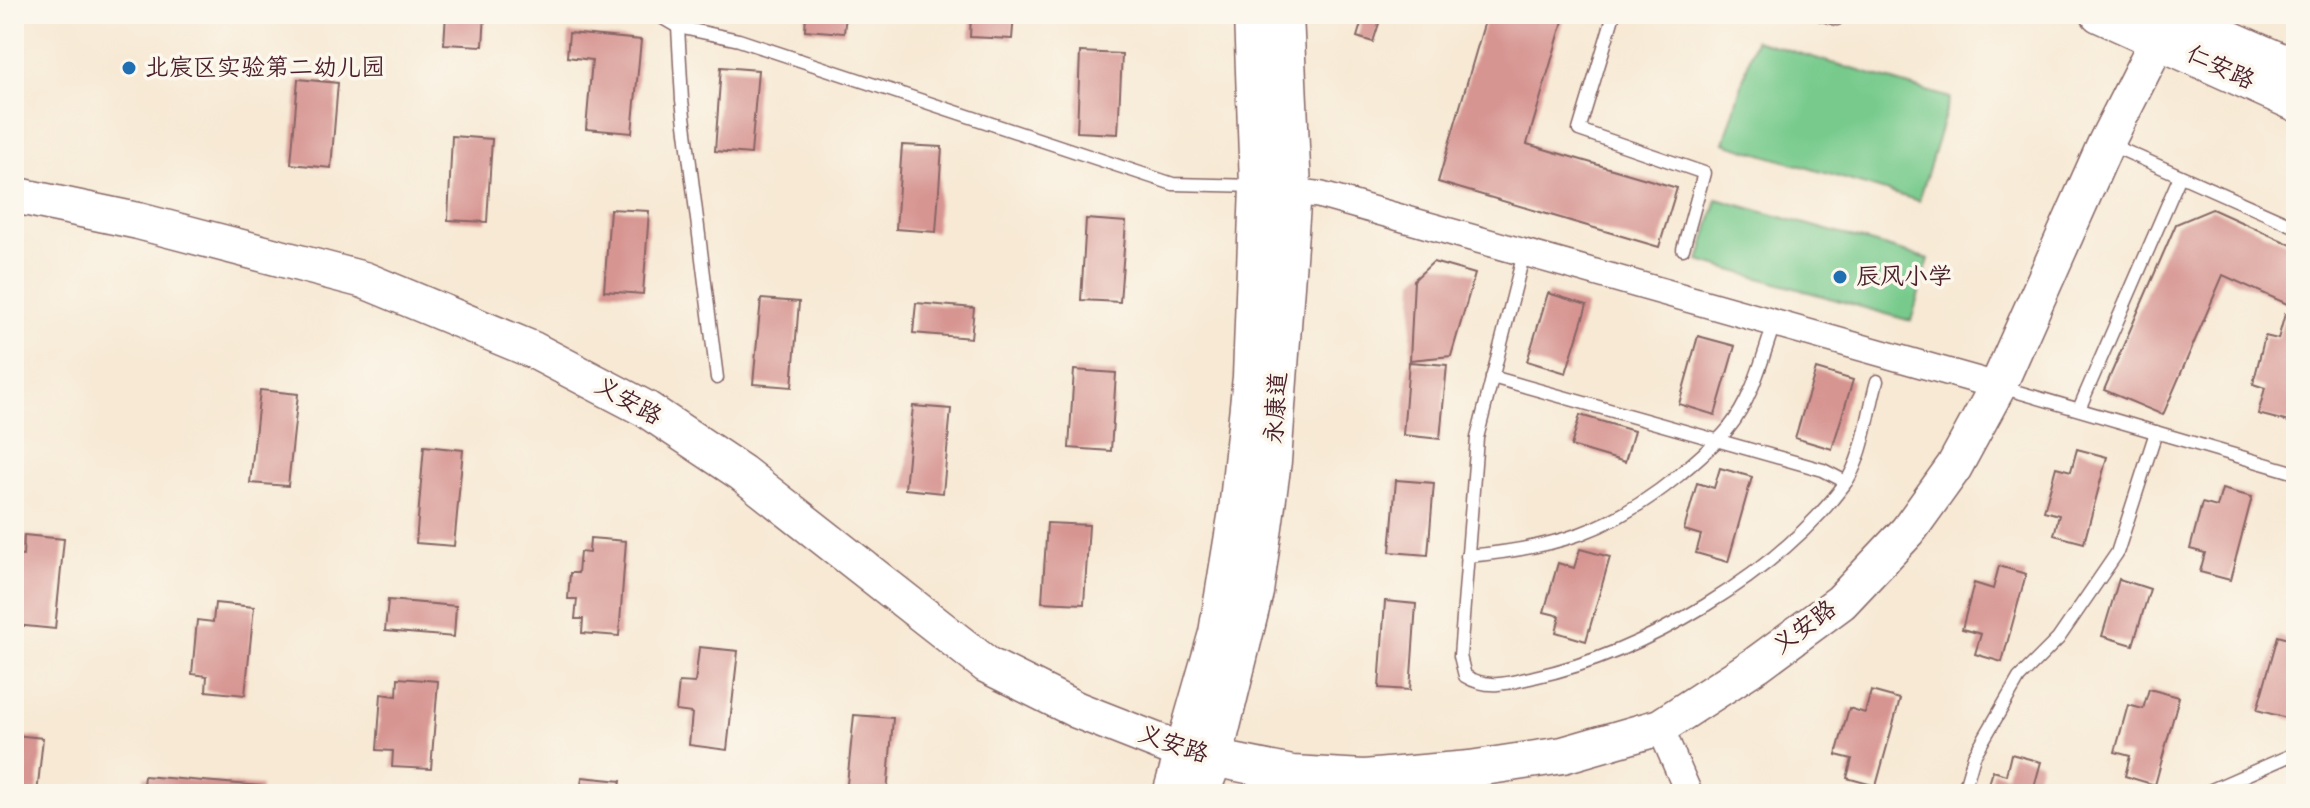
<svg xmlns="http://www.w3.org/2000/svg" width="2310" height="808" viewBox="0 0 2310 808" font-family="Mynerve,'LXGW WenKai TC',sans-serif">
<rect width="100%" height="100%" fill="#fbf7ec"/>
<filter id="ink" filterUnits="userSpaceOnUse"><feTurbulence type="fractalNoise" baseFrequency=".0125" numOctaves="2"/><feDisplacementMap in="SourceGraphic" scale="16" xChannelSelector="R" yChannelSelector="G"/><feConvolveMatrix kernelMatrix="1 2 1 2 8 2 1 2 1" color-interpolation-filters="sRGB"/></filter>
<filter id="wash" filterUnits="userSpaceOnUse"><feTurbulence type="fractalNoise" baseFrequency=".006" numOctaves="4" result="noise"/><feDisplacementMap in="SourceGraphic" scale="32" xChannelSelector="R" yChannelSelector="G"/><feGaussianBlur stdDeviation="1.8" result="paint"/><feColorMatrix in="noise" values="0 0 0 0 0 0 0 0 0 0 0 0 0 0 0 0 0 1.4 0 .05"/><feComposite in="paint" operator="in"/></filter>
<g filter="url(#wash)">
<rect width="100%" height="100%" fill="#f7e9d4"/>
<g fill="#77ca8c" stroke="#60745c" stroke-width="2">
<path d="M1755,40l195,58 -31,103 -195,-58z"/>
<path d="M1717,199l212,60 -18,62 -212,-60z"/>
</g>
<g id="blocks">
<g fill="#d79592">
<path d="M446,14h39l-2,32 -39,-2z"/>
<path d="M806,14h40l-2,19 -39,-3z"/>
<path d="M971,14h43l-2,25 -42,-2z"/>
<path d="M1364,14h18l-9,28 -16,-5z"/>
<path d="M1487,14h78l-38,130 150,44 -18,59 -221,-65z"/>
<path d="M569,33l72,7 -9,93 -46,-4 6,-69 -25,-3z"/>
<path d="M1080,52l42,2 -4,80 -41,-2z"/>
<path d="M721,67l37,3 -7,84 -36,-3z"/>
<path d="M298,79l40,4 -7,85 -40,-4z"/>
<path d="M452,136l40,3 -5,83 -39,-2z"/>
<path d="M902,145l40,2 -6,85 -40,-3z"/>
<path d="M610,209l39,2 -6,83 -39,-3z"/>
<path d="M2212,209l84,38v61l-73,-33 -60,140 -59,-25 72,-166z"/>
<path d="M1086,219l40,3 -6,80 -39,-2z"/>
<path d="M1433,262l42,12 -24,82 -41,4 4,-80z"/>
<path d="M1548,293l39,12 -21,68 -39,-12z"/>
<path d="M761,299l38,3 -7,85 -39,-3z"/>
<path d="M916,303l58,5 -3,30 -58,-5z"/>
<path d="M2285,314l11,2v81l-7,25 -31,-8 7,-26 -12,-4 12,-48 13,3z"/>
<path d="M1698,336l37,10 -20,69 -36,-11z"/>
<path d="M1409,362l38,3 -7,74 -37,-4z"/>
<path d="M1816,369l37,11 -21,69 -37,-11z"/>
<path d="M1074,370l42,3 -5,78 -42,-3z"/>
<path d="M260,390l38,4 -10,92 -38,-3z"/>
<path d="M913,406l38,3 -8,84 -38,-4z"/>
<path d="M1580,415l54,16 -9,31 -54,-16z"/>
<path d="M424,446l39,4 -9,96 -38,-3z"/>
<path d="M2077,449l30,8 -23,86 -30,-8 5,-20 -15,-4 12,-44 15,4z"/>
<path d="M1720,468l32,9 -24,85 -32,-9 5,-18 -17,-5 13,-47 17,5z"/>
<path d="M1396,480l38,3 -6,72 -38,-3z"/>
<path d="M2222,489l30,8 -22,83 -30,-8 5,-19 -15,-4 12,-46 15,4z"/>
<path d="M1047,523l42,2 -5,79 -42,-2z"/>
<path d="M24,535l40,4 -9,90 -39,-4 -2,-70 9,1z"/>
<path d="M590,538l36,3 -7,95 -37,-3 1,-14h-8l2,-20h-9l2,-26h8l2,-21 9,1z"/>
<path d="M1580,549l30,8 -24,84 -30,-9 4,-16 -16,-4 14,-49 16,5z"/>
<path d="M1999,566l27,8 -24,88 -27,-8 6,-20 -19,-5 12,-46 19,6z"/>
<path d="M2119,579l31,10 -17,56 -31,-9z"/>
<path d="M388,600l68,6 -2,31 -69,-6z"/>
<path d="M1385,601l31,3 -6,86 -31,-2z"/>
<path d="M215,603l39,4 -9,88 -39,-4 1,-15 -15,-2 5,-54 16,2z"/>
<path d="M2278,636l18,5 -2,79 -37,-10z"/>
<path d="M699,647l39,4 -11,99 -38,-5 3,-32 -16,-2 3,-29 16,1z"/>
<path d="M398,678l40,3 -7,88 -39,-2 1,-16 -16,-1 4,-56 16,2z"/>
<path d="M2149,689l30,8 -24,88 -30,-9 5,-20 -15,-4 13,-47 15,4z"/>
<path d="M1871,691l29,8 -24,87 -29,-8 5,-19 -16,-4 13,-47 16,5z"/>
<path d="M854,715l39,3 -6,76h-41z"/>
<path d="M14,735l29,3 -6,56h-23z"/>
<path d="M2011,754l30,8 -9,32h-46l7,-23 13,4z"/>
<path d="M144,776l117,10 -1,8h-118z"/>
<path d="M582,777l39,4 -2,13h-39z"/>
</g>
</g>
</g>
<g filter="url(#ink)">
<use href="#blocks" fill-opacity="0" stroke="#876666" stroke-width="2"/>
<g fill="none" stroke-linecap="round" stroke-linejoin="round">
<defs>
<g id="lane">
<path d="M656,14l22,13 61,13 434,144 84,2"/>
<path d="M1614,14l-35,116 125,43 -21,76"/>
<path d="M1820,14l17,5"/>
<path d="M678,27l4,73 35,278"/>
<path d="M2109,144l187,83"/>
<path d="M1524,253l-47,185 -17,218 5,20c23,14 44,7 69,1 110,-24 242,-102 310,-192 20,-27 24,-73 33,-104"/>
<path d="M1492,377l331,93 23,12"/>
<path d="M2001,387l295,86"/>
<path d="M2079,409l101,-233"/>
<path d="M1467,556c88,-8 143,-24 212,-81 16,-14 35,-29 49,-46 24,-29 34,-70 46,-105"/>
<path d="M1963,794l11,-38 45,-78 39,-39 59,-86 39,-121"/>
<path d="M2202,794l94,-41"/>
</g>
<g id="street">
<path d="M1278,189l42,6 678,191"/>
<path d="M1660,727l29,67"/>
</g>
<g id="secondary">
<path d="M2099,14l197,89"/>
<path d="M2173,14l123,54"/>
<path d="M14,195l124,26 226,59 169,70 113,59 96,64 245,192 90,45 107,42 108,22 72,4 106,-9 93,-14 97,-28 97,-63 84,-62 67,-71 46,-64 44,-81 108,-243 65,-129"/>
<path d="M1171,794l46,-161 20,-122 14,-134 7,-191 -6,-172"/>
<path d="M1201,794l13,-35 41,-167 18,-131 20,-270 -8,-177"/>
</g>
</defs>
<use href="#lane" stroke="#876666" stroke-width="15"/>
<use href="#street" stroke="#876666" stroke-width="29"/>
<use href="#secondary" stroke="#876666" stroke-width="39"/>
<use href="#lane" stroke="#fff" stroke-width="12"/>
<use href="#street" stroke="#fff" stroke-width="26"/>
<use href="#secondary" stroke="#fff" stroke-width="36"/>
</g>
</g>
<g fill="#1f6fb2" stroke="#fbf7ec" stroke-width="3">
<circle cx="129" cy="68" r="8"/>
<circle cx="1840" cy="277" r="8"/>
</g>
<g text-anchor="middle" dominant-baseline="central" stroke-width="7" stroke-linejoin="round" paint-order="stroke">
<g font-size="24" fill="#4a1f2b" stroke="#fbf7ec" text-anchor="start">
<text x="145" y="68">北宸区实验第二幼儿园</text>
<text x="1856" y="277">辰风小学</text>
</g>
<g font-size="24" fill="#4a1f2b" stroke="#fbf7ec">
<text transform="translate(2220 68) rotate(25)">仁安路</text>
<text transform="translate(628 402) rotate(29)">义安路</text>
<text transform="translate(1277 408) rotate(-86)">永康道</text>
<text transform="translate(1805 628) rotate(-37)">义安路</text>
<text transform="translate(1173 745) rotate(18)">义安路</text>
</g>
</g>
<rect width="2310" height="808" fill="none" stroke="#fbf7ec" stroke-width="48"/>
</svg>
